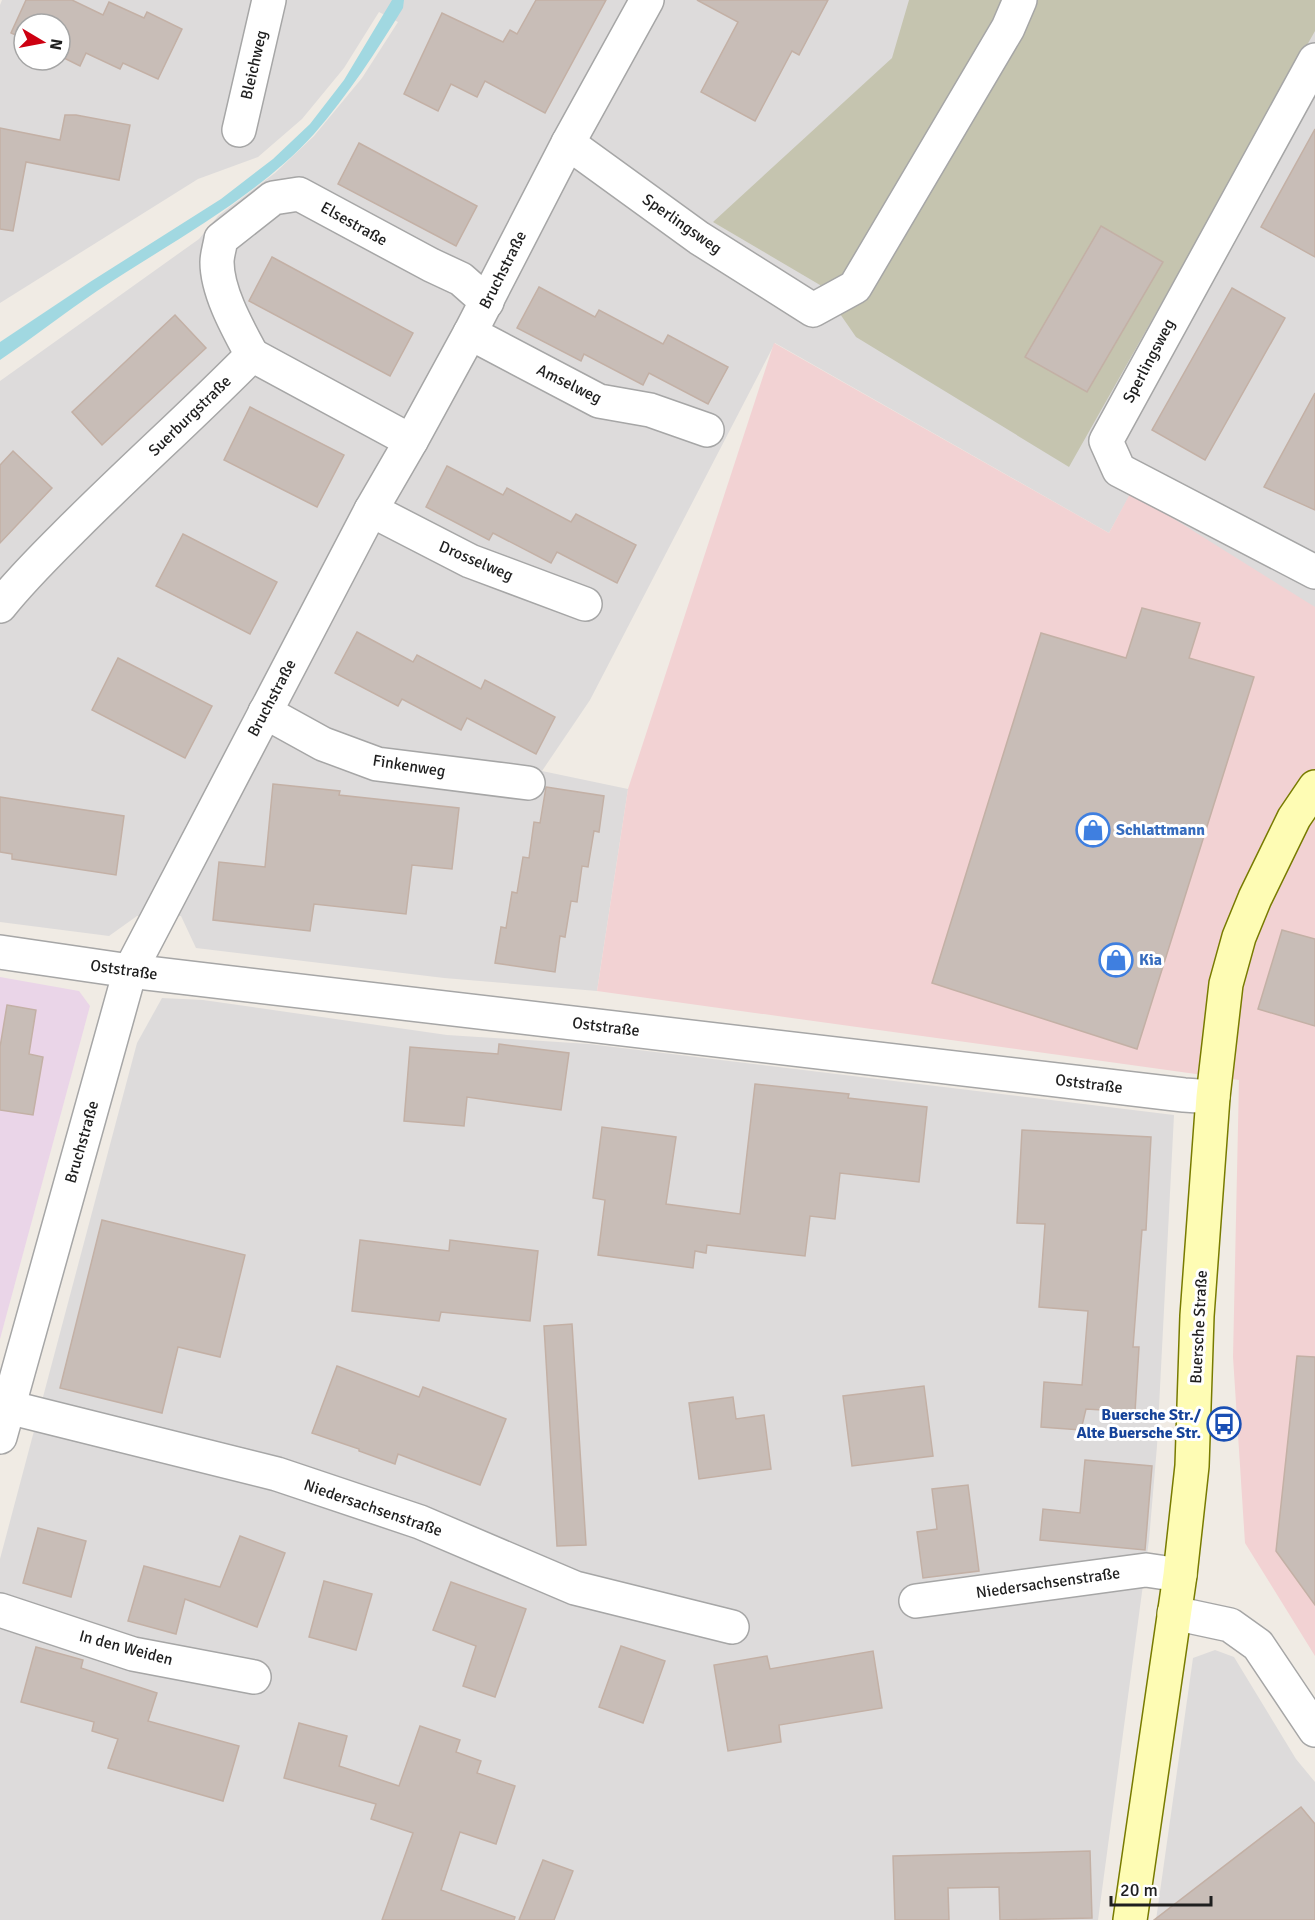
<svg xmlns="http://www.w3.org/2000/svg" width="1315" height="1920" viewBox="0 0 1315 1920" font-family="Signika,sans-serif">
<rect width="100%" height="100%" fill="#f0ebe4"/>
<g fill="#dddbdb" fill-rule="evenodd">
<path d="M2,0h1313v609l-184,-116 -22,40 -334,-190 -185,357 -48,71 86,18 -31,202 -153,-13 -248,-30 -15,-32h-44l-28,20 -109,-14v-541l199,-142 19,-23 57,-43 39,-37 48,-58 36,-56 -19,-10 -35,56 -42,51 -44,38 -60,22 -198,124v-298zM24,24h36v36h-36z"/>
<path d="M162,998l41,2 244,35 142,9 585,71 -17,331 -8,94 -51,380h-1098v-361l137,-516z"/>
<path d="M1215,1650l19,7 62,102 19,23v138h-159l37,-262z"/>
</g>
<path fill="#f2d2d3" d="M774,343l335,190 22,-41 184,115v1049l-70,-113 -12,-186 6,-277 -642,-89 31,-202z"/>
<path fill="#ead5e8" d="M0,977l79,14 11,15 -90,333z"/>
<path fill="#c5c4af" d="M909,0h406v31l-246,436 -213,-130 -36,-52 -107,-63 179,-164z"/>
<path fill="#a1d8e1" d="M392,0h12l-1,8c-27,44 -55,87 -89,126 -59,65 -145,109 -217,157 -33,22 -64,47 -97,69v-18l90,-60 131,-83 52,-40 37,-35 34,-44z"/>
<g fill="#c8bdb7" stroke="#c3b0a5" stroke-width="1.5">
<path d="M26,0h46l31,15 6,-13 35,16 3,-6 35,17 -24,50 -35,-16 -3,6 -34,-16 -6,13 -20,-10v-32h-36v15l-13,-6z"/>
<path d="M536,0h70l-61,113 -60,-32 -8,16 -26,-13 -13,27 -34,-17 38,-81 61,29 7,-12 7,4z"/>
<path d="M697,0h131l-29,55 -7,-4 -37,70 -54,-29 37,-70z"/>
<path d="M65,115h11l54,10 -11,55 -93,-18 -13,69 -13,-2v-101l60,12z"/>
<path d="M1315,129v128l-54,-30z"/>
<path d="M359,143l118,63 -21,40 -118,-62z"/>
<path d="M1101,226l62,36 -76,130 -62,-35z"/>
<path d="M272,257l141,76 -23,43 -141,-75z"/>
<path d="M539,287l56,30 4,-7 64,34 5,-9 60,32 -20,37 -59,-31 -6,12 -59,-31 -3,7 -64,-33z"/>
<path d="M1232,288l53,30 -80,142 -53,-30z"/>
<path d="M175,315l31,33 -104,97 -30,-33z"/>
<path d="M1315,393v117l-51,-23z"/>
<path d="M250,407l94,48 -27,52 -93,-47z"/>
<path d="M13,451l39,37 -52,55v-78z"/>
<path d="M447,466l56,29 4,-7 64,34 5,-8 60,31 -19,38 -60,-31 -6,11 -58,-30 -4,7 -63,-33z"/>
<path d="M183,534l94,48 -27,52 -94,-48z"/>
<path d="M1142,608l58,15 -11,35 65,19 -117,372 -205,-66 109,-350 85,25z"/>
<path d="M357,632l56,30 4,-7 64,34 4,-9 70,37 -19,37 -69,-36 -6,12 -59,-31 -4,7 -63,-33z"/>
<path d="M118,658l94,48 -27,52 -93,-48z"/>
<path d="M273,784l67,7 -1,4 120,13 -7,61 -40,-4 -6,49 -92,-10 -4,27 -97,-11 6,-58 46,5z"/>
<path d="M546,787l58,9 -5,36 -5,-1 -6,36 -6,-1 -5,36 -6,-1 -6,36 -5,-1 -5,36 -60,-9 6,-36 5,1 6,-36 5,1 6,-36 6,1 5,-36 6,1z"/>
<path d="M0,797l124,19 -8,59 -104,-16v-5l-12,-2z"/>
<path d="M1282,930l33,9v87l-57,-17z"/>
<path d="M7,1005l29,5 -7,44 14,3 -10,58 -33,-5v-63z"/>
<path d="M499,1044l70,9 -8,57 -94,-13 -3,29 -60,-5 6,-74 88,7z"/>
<path d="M755,1084l94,10 -1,4 79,9 -8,75 -79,-9 -5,46 -25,-3 -5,40 -98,-11 -1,8 -11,-2 -2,17 -95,-13 7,-55 -12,-2 9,-71 74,10 -10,67 74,10z"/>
<path d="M1022,1130l129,7 -5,93h-4l-9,117h6l-4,65 -49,-3 -5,21 -40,-3 3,-45 38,3 6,-74 -49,-4 6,-83 -28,-1z"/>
<path d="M102,1220l143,35 -25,102 -42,-10 -16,66 -102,-25z"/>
<path d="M360,1240l89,11 1,-11 88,11 -8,70 -89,-9 -2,9 -87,-10z"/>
<path d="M572,1324l14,221 -29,1 -13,-220z"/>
<path d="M1297,1356l18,1v248l-39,-54z"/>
<path d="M337,1366l82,31 4,-10 83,32 -26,66 -82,-31 -3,10 -36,-13v-2l-47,-16z"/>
<path d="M924,1386l9,70 -81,10 -9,-70z"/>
<path d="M733,1397l3,22 28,-4 7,54 -72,10 -10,-76z"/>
<path d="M1085,1460l67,6 -7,84 -105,-10 3,-31 37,4z"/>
<path d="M968,1485l11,86 -56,7 -6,-46 20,-3 -5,-40z"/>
<path d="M38,1528l48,13 -15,56 -48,-14z"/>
<path d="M240,1536l45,17 -28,74 -72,-28 -9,35 -48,-13 16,-55 76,21z"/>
<path d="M324,1581l48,13 -16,56 -47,-13z"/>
<path d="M451,1582l75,27 -31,88 -32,-11 13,-40 -43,-16z"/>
<path d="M621,1646l44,15 -22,62 -44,-16z"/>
<path d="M36,1647l47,13 -2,8 76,25 -9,28 91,25 -16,55 -115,-33 10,-29 -26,-8 2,-9 -73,-20z"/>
<path d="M873,1651l9,57 -103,17 2,17 -53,9 -14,-86 53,-9 3,13z"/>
<path d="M299,1723l48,13 -8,30 60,20 21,-60 40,14 -4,12 25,9 -4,12 38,13 -19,58 -36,-12 -19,58 74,27 -1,3h-132l31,-87 -42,-14 5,-15 -92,-26z"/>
<path d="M1301,1807l14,17v96h-161z"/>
<path d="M1090,1851l2,67 -92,2 -1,-33 -51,1 1,32h-54l-2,-64z"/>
<path d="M543,1860l30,11 -19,49h-35z"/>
</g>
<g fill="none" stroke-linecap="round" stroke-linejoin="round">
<defs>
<g id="street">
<path d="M1315,60l-209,381 13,29 196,102"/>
<path d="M239,130l30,-130"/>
<path d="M568,143l131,95 114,72 42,-23 153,-259 12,-28"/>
<path d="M470,333l129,68 51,9 57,20"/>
<path d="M252,355c-14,-26 -35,-63 -35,-93 0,-7 3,-16 4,-23l52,-41 26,-4 132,71 30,14 26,23"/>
<path d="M371,510l99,51 115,43"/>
<path d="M0,606c23,-29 49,-54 75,-80 58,-58 120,-113 177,-171l159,86"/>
<path d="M265,712l58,32 54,20 151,19"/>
<path d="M0,952l130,19 1054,124 29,2"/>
<path d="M8,1407l269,67 143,48 155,66 157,39"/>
<path d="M0,1437l130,-466 241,-461 40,-69 59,-108 98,-190 79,-143"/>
<path d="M916,1601l230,-31 34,5"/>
<path d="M0,1610l133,44 121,23"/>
<path d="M1174,1613l56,12 28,20 57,85"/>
</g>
<path id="secondary" d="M1130,1920l50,-345 12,-109 5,-150 16,-219 13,-113 13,-47 16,-39 39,-80 21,-31"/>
</defs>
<use href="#street" stroke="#a6a6a6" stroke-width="36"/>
<use href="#secondary" stroke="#787b00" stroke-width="36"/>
<use href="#street" stroke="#fff" stroke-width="33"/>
<use href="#secondary" stroke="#fefcb4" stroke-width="33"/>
</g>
<defs>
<symbol id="shop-ring" viewBox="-11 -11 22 22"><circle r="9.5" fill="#fff" stroke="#3f7fe0" stroke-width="1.5"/><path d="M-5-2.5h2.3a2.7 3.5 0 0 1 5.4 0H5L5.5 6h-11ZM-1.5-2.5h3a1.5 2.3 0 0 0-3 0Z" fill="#3f7fe0"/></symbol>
<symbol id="bus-ring" viewBox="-11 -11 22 22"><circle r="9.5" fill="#fff" stroke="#1a4fb4" stroke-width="1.5"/><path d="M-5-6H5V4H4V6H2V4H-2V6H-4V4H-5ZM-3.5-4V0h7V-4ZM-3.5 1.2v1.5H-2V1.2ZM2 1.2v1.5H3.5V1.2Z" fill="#1a4fb4"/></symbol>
</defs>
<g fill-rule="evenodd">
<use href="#shop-ring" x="1074" y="811" width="38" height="38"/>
<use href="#shop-ring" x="1097" y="941" width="38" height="38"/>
<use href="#bus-ring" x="1205" y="1405" width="38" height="38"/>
</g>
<g text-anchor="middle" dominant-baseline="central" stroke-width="6" stroke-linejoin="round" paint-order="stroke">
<g font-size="16" fill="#1f1f1f" stroke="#fff">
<text transform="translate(254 65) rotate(-77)">Bleichweg</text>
<text transform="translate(354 224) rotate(29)">Elsestraße</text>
<text transform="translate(682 224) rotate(35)">Sperlingsweg</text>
<text transform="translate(503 270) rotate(-63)">Bruchstraße</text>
<text transform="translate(1149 361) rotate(-62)">Sperlingsweg</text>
<text transform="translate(569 384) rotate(26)">Amselweg</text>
<text transform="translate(190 416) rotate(-44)">Suerburgstraße</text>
<text transform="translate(476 561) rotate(23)">Drosselweg</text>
<text transform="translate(272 698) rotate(-62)">Bruchstraße</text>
<text transform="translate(409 766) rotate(9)">Finkenweg</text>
<text transform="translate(124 970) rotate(8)">Oststraße</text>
<text transform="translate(606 1027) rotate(7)">Oststraße</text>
<text transform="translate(1089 1084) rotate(7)">Oststraße</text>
<text transform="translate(82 1142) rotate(-74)">Bruchstraße</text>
<text transform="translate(1199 1327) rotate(-87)">Buersche Straße</text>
<text transform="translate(373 1508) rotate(19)">Niedersachsenstraße</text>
<text transform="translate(1048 1583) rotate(-8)">Niedersachsenstraße</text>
<text transform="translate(126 1648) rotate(15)">In den Weiden</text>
</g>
<g font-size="16" font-weight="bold" fill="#366cbe" stroke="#fff" text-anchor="start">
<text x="1116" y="830">Schlattmann</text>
<text x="1139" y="960">Kia</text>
</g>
<g font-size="16" font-weight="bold" fill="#164399" stroke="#fff" text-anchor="end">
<text x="1201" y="1415">Buersche Str./<tspan x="1201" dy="18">Alte Buersche Str.</tspan></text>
</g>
</g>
<g transform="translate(42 42) rotate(100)"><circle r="28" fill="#ffffff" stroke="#a5a5a5" stroke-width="1.5"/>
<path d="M0-4.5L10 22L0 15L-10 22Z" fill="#cd0011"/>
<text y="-9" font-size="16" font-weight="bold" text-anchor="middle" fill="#1f1f1f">N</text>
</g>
<path d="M1111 1896v9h100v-9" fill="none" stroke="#1f1f1f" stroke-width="3"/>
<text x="1120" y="1896" font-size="18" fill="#1f1f1f" stroke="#ffffff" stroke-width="4.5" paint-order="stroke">20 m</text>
</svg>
